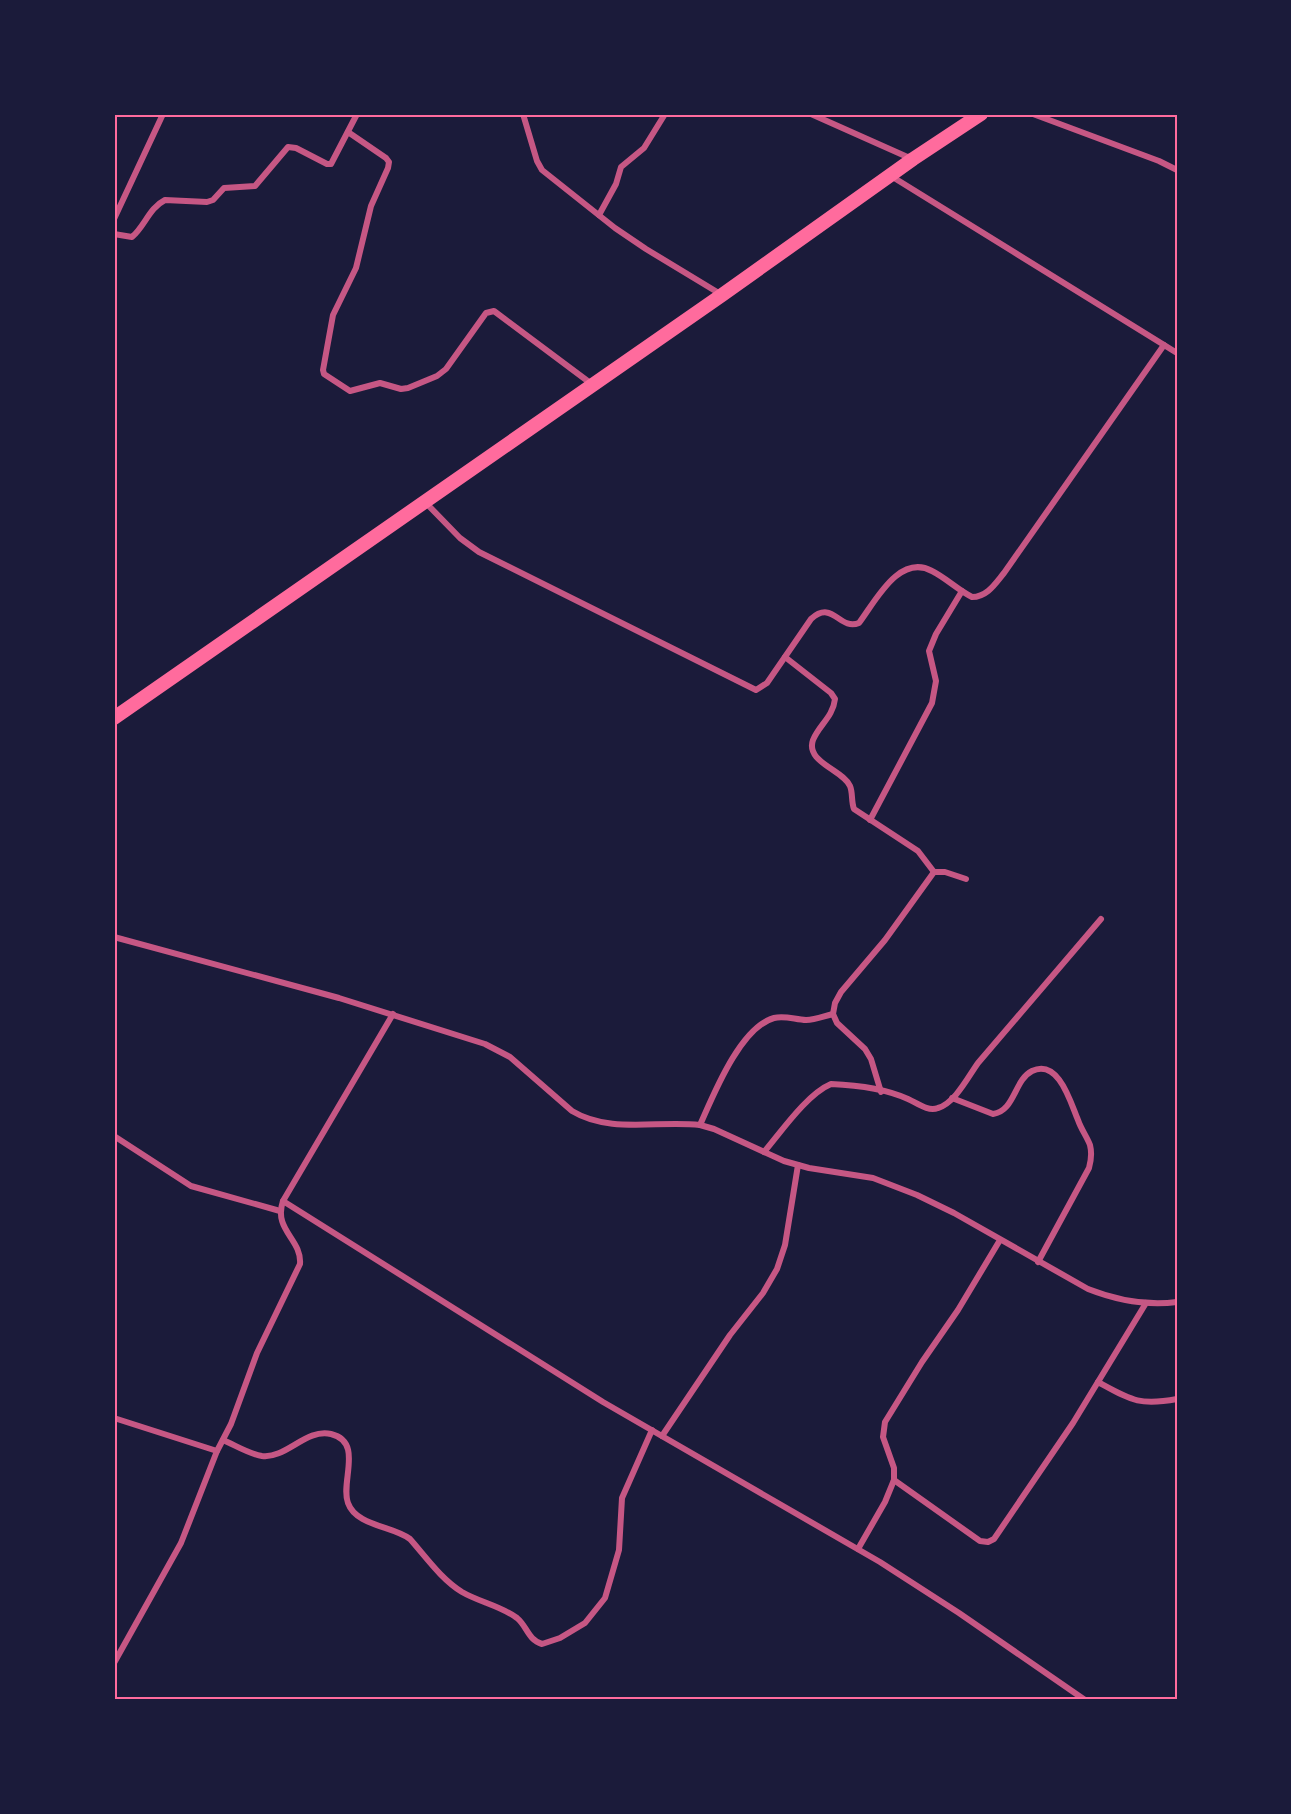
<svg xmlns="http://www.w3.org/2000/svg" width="1291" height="1814" viewBox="0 0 1291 1814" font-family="Overpass,sans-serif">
<rect width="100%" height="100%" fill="#1b1b3a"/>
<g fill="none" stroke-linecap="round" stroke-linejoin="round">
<g stroke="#c65784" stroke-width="6">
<path d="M523,114l14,47 5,9 73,58 31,21 76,46"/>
<path d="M811,114l101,45"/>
<path d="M1033,114l126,47 18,9"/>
<path d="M348,132l38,26 3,4 -1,6 -17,38 -15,62 -23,47 -10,55 1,4 26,17 30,-8 21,6 7,-1 29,-12 9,-7 40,-56 8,-2 99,74"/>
<path d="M891,176l286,177"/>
<path d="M599,215l17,-31 5,-17 23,-19 21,-34"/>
<path d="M114,219l49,-105"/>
<path d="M114,234l18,3c13,-11 17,-29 33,-37l42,2 6,-2 11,-12 31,-2 33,-39 8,1 31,16h4l26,-50"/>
<path d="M425,502l35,36 19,14 277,138 11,-7 44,-64c22,-20 28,12 48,4 16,-21 40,-70 73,-52 14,7 26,19 40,26 15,0 23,-13 32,-24l160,-228"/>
<path d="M785,657l46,36 4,6c-2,18 -16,26 -22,41 -8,22 30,30 37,46 3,7 1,15 4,23l64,42 16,21"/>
<path d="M870,820l62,-117 4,-22 -7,-30 7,-17 26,-43"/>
<path d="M114,937l225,61 146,46 25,13 62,54c38,23 86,9 128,14l14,4 70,32 25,7 64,10 44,17 37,18 134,76c28,11 58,17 89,13"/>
<path d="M881,1092l-10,-33 -6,-10 -28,-26 -4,-9 2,-11 6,-11 44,-52 49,-68h11l21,7"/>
<path d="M952,1098l41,16c22,-3 21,-34 39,-43 27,-13 39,33 46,49 3,9 9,17 12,25 2,8 1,16 -1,23l-51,94"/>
<path d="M700,1125c13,-29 40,-98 74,-107 11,-3 22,2 32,2 10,0 18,-4 27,-6"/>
<path d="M114,1136l77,50 89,25"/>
<path d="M764,1152c17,-20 43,-58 67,-68 24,1 55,5 77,15 9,4 20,13 30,9 17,-5 30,-31 40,-45l123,-144"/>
<path d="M283,1201l320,201 277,160 79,51 126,87"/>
<path d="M1098,1382c33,18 41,24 79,17"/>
<path d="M114,1418l103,33"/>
<path d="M662,1436l68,-101 33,-42 14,-24 8,-24 13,-80"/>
<path d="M223,1440c12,5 26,14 39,16 24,3 44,-28 69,-22 33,8 9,48 17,69 8,23 45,23 62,36 16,18 31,40 52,53 17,10 39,14 55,26 10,8 11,22 25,26l18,-6 25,-15 20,-25 14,-48 3,-52 30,-68"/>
<path d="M894,1480l86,61 8,1 6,-3 79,-116 73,-120"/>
<path d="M858,1549l27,-47 9,-22v-12l-11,-31 2,-15 37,-60 36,-52 42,-70"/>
<path d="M114,1663l67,-120 36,-92 14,-27 26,-71 43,-89c2,-25 -27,-34 -17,-63l110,-187"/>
</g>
<path stroke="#ff6b9d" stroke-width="14" d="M114,718l608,-423 191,-136 68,-45"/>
</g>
<rect width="1291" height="1814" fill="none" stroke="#1b1b3a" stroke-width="231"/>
<rect x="116" y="116" width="1060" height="1582" fill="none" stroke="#ff6b9d" stroke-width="2"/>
</svg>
